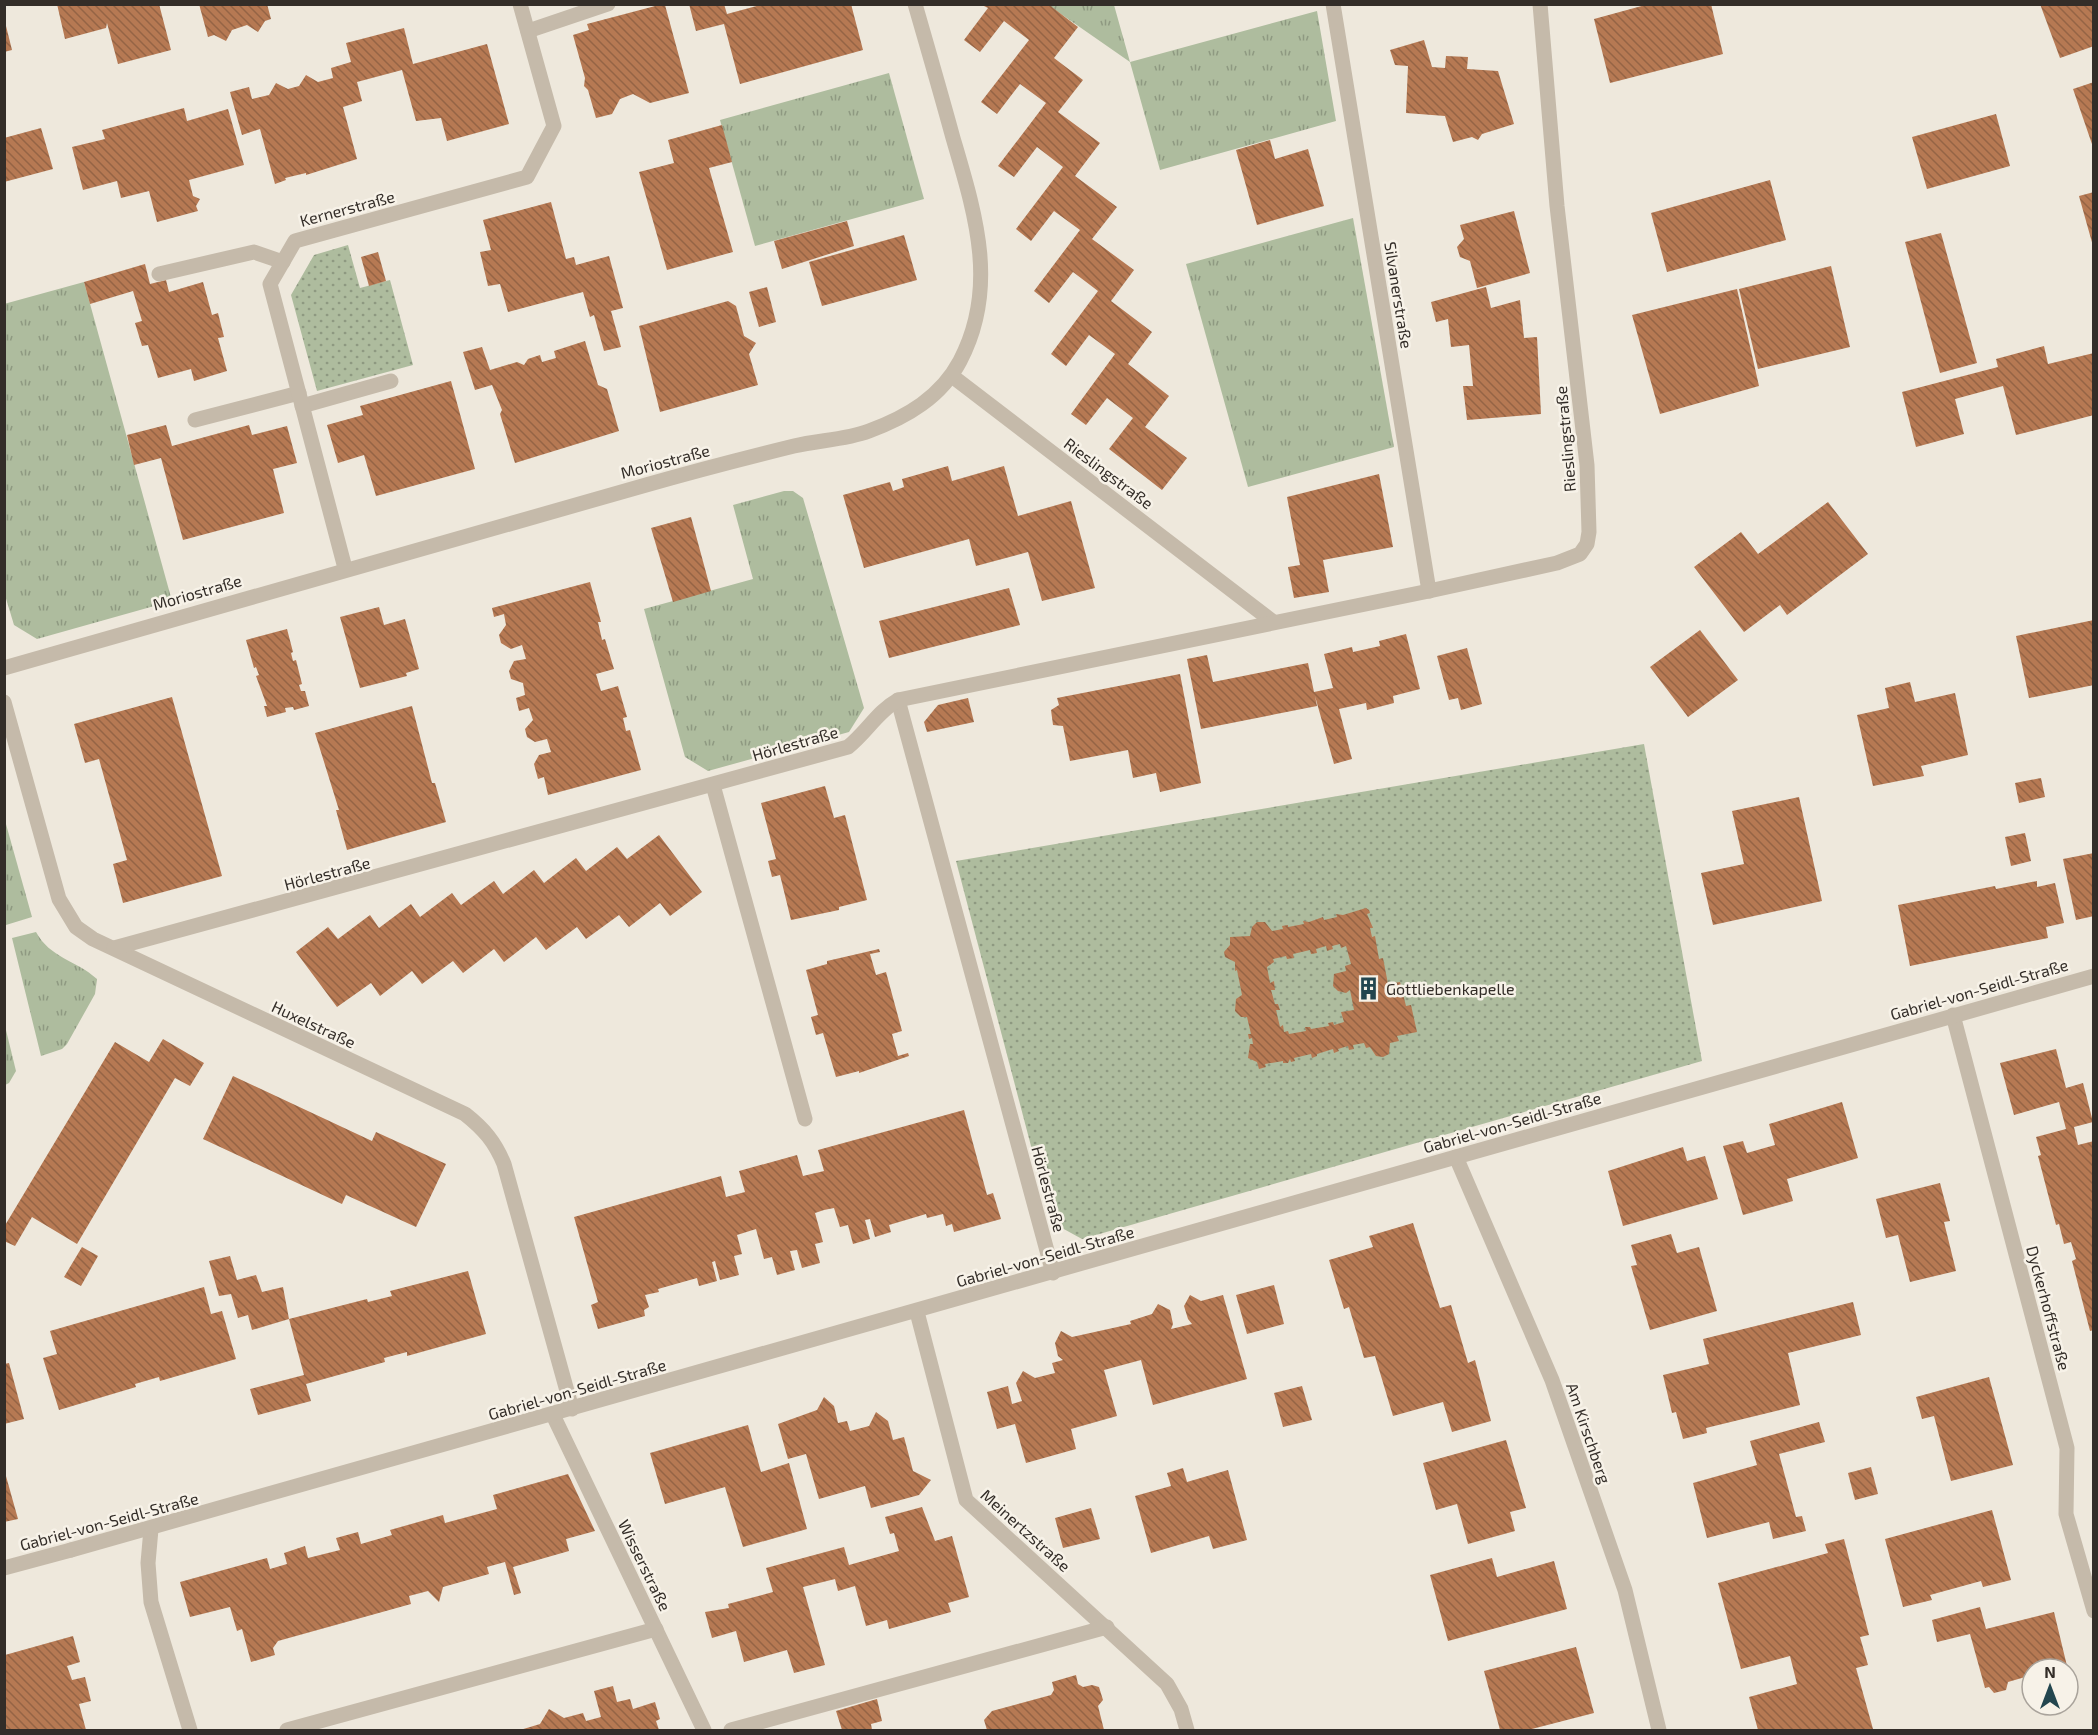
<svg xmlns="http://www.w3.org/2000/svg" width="2098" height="1735" viewBox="0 0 2098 1735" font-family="'Exo 2',sans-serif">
<defs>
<pattern id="grass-tufts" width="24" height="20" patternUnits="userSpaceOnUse" patternTransform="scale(1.5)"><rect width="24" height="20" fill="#aebc9e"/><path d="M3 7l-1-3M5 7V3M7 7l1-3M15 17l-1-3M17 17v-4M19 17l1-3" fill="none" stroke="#8e9981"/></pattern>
<pattern id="park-dots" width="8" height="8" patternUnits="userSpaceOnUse" patternTransform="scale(1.5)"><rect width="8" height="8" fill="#aebc9e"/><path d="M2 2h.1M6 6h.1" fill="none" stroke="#8e9981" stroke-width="1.8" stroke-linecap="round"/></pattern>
<pattern id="building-back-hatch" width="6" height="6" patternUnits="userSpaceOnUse" patternTransform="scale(1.5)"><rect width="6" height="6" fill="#b67953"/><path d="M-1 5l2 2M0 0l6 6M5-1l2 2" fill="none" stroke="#956445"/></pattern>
</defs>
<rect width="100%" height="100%" fill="#eee8dc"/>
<g fill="url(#grass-tufts)">
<path d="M1048,5h66l16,57 187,-51 19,110 -176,49 -30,-108z"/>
<path d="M889,73l35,126 -169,47 -35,-126z"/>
<path d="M1353,218l41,229 -146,40 -62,-223z"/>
<path d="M84,282l88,319 -135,38 -23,-14 -10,-33v-288z"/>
<path d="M784,491h9l10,7 61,210 -15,24 -141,39 -23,-14 -41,-148 109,-30 -20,-74z"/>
<path d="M4,817l28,100 -26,8 -2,-8z"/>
<path d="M36,932c14,26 40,28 61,47l-2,15 -28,50 -5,5 -21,7 -29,-118z"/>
<path d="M4,1022l12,49 -7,12 -4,2z"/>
</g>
<g fill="url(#park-dots)">
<path d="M348,245l12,43 30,-8 23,85 -96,26 -26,-96 23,-40z"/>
<path d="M1644,744l58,317 -620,178 -31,-17 -95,-361z"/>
</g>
<g fill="url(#building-back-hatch)" fill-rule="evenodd">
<path d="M57,4h102l12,46 -53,14 -11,-41 -1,5 -41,11z"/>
<path d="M199,4h68l4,15 -6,2 -7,11 -11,-7 -15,5 -6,11 -12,-6 -6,2z"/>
<path d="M689,4h35l3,10 37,-10h87l12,46 -123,34 -16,-60 -28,7z"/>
<path d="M986,4h62l30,23 -24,31 29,22 -25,32 42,31 -25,33 42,31 -25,32 42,31 -23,31 41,31 -24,32 41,32 -24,31 42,31 -25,32 -53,-41 24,-31 -26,-20 -21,27 -15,-11 44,-60 -26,-19 -23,31 -15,-12 47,-63 -25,-19 -24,31 -15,-12 46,-61 -26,-19 -23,30 -15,-12 47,-62 -26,-20 -23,30 -16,-11 48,-63 -26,-19 -23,30 -16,-12 48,-62 -25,-19 -24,31 -16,-12 24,-32 -4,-2z"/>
<path d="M1649,4h62l12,50 -113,29 -16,-64z"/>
<path d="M2040,4h54v42l-34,12z"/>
<path d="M659,5h6l24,88 -39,10 -17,-9 -13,5 -8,15 -16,4 -8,-28 -4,-4 1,-8 -12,-43 16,-5 -2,-6z"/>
<path d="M5,22l7,28 -8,2v-29z"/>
<path d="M404,28l9,36 74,-20 22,80 -62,17 -6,-23 -25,3 -14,-51 -45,12 5,19 -19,6 14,52 -51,16v-2l-21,5 1,2 -11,4 -15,-55 -18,6 -12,-43 19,-5 3,12 17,-4 7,-12 12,6 11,-3 7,-11 12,7 15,-4 -2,-10 20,-6 -5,-19z"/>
<path d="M1424,40l8,27 13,1 1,-12 22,1 -1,12 31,2 16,53 -32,10 -4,6 -6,-3 -19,5 -8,-26 -39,-3 2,-47 -13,-1 -5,-15z"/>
<path d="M2094,82v65h-1l-20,-58z"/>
<path d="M184,108l3,13 41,-12 16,56 -55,15 4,16 7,3 -4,7 2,5 -41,11 -8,-31 -28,7 -4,-17 -34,9 -11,-43 33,-8 -3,-9z"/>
<path d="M1996,114l14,52 -83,23 -15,-52z"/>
<path d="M722,125l10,37 -23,6 24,84 -66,18 -28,-98 35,-9 -6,-23z"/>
<path d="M41,128l12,41 -49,13v-44z"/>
<path d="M1270,140l5,19 33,-10 16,57 -67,19 -21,-75z"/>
<path d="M1770,180l16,60 -119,32 -16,-59z"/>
<path d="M2094,192v54h-1l-14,-50z"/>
<path d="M551,202l15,57 8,-2 2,8 33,-9 14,52 -12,3 10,36 -17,4 -10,-36 -4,2 -7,-25 -75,20 -8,-28 -12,2 -8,-34 11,-2 -8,-30z"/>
<path d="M1514,211l16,62 -53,15 -7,-27 -10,-4 -3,-10 7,-8 -4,-14z"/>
<path d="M847,221l7,25 -72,23 -8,-28z"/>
<path d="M1941,233l36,130 -37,10 -35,-131z"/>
<path d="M904,235l13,45 -95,26 -13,-44z"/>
<path d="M378,252l8,29 -17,5 -8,-29z"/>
<path d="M145,264l5,20 16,-4 3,12 34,-10 9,33 6,-2 6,24 -6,1 9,33 -33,10 -3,-12 -33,9 -10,-33 -6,1 -7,-23 7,-2 -9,-30 -43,13 -6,-22z"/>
<path d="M1831,266l19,81 -92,22 -19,-80z"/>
<path d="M767,287l9,35 -17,5 -10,-35z"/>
<path d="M1486,287l5,21 29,-8 4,38 13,-1 4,77 -74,6 -4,-34h10l-4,-41 -18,2 -3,-28 -12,3 -5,-20z"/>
<path d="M1737,289l22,97 -99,28 -28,-99z"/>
<path d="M728,301l8,5 8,30 12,7 -7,11 9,31 -98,27 -21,-86z"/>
<path d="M585,341l13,44 9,4 12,42 -104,32 -15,-49 2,-4 -10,-25 -17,5 -12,-38 19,-5 8,23 27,-8 7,3 4,-6 12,-4 2,7 14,-4 -2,-7z"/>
<path d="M2044,346l4,18 46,-11v62l-78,20 -13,-49 -48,13 9,35 -48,13 -14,-55 96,-25 -2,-8z"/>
<path d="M451,381l24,88 -99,27 -12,-41 -26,8 -11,-38 36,-10 -3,-9z"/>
<path d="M166,425l6,21 77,-21 3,10 35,-9 10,37 -24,6 11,44 -101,27 -22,-82 -27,7 -7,-30z"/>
<path d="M948,466l4,15 52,-15 14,50 53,-15 24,87 -53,13 -14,-49 -52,14 -7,-27 -105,29 -21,-73 47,-13 3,9 11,-4 -2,-8z"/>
<path d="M1379,474l14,73 -70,13 6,32 -35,6 -6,-31 12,-2 -13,-68z"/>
<path d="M1828,502l40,52 -81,61 -7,-10 -36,27 -50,-65 47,-35 17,22z"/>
<path d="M691,517l20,74 -38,11 -22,-74z"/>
<path d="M590,582l11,40h-3l4,18 3,-1 9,30 -18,5 5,17 17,-5 9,31 -4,1 3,13 4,-1 11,40 -93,25 -4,-18 -6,2 -4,-15 5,-9 12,-3 -4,-13 -12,3 -8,-5 -2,-8 8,-9 -4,-12 -10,3 -3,-13 9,-3 -2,-12 -12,-4 -2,-8 5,-10 12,-2 -4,-14 -11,4 -10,-6 -2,-8 7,-10 -2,-11 -10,3 -2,-9z"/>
<path d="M1009,588l11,37 -131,33 -10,-37z"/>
<path d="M379,607l5,18 21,-6 14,50 -13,4 1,3 -47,12 -20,-71z"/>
<path d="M2094,620v65l-65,13 -13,-62z"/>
<path d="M287,629l6,23 -2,1 2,8 3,-1 6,24 -3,1 2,6h4l4,15 -15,4 -1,-3 -8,1 1,4 -19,5 -3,-11h3l-11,-30 3,-1 -3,-8 -2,1 -8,-28z"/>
<path d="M1700,630l38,50 -50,37 -38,-50z"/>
<path d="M1406,634l14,55 -27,7 1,7 -27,7 -1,-7 -27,6 13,50 -18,5 -19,-68 2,10 -116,23 -14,-70 20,-4 6,27 95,-19 6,29 19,-4 -9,-34 28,-7 1,5 27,-6 -1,-5z"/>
<path d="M1467,648l15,56 -21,6 -3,-12 -9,2 -12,-44z"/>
<path d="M1180,674l21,109 -41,9 -4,-19 -23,5 -5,-28 -58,11 -7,-35 -10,-1 -2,-15 8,-5 -2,-7z"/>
<path d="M1910,682l5,20 40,-9 13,62 -47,11 3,10 -51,10 -16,-71 32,-7 -4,-20z"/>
<path d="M172,697l50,179 -99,27 -10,-39 14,-4 -28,-101 -14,4 -11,-39z"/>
<path d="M968,698l6,24 -47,10 -3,-10 14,-17z"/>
<path d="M412,706l20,77h3l11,39 -99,28 -11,-40h3l-24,-77z"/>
<path d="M2041,778l4,19 -26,6 -4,-20z"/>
<path d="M825,786l9,32 11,-3 22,85 -28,7v3l-48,10 -11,-45 -8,2 -4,-16 8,-2 -15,-56z"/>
<path d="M1799,797l23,104 -109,24 -12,-52 43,-9 -12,-53z"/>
<path d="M2025,833l6,28 -20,5 -6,-29z"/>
<path d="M659,835l43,57 -32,24 -10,-13 -31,24 -10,-12 -33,24 -9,-12 -31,23 -10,-13 -32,25 -10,-13 -31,24 -10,-12 -31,23 -10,-13 -32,25 -9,-13 -34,24 -41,-55 32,-25 10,12 32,-24 9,13 32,-24 9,13 32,-24 9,12 33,-24 9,13 31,-24 10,13 32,-25 10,13 31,-24 10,12z"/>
<path d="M2094,853v63l-18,4 -13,-61z"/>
<path d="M2037,881v6l18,-4 9,40 -18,4 2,11 -138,28 -12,-61 97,-19 1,3z"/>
<path d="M1366,908l3,2 1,3 -3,1 6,14h-3l2,9 3,-1 4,23 4,-1 5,26 12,-2 6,24 5,-1 6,27 -20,4 2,5 -9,2 -1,11 -6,3 -7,-1 -6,-9 -4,1 -2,-5 -11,2 1,4 -5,1 -1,-4 -10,3 1,2 -5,2 -1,-4 -16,5v2l-5,2 -1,-4 -17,4 1,3 -4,1 -1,-3 -2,4h-5v-2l-18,3 1,3 -7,2 -2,-7 -9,-4 2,-14h3l-1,-6 -3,1 -1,-5h3l-4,-17h-6l-6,-6 1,-12 6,-4 -5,-25 -2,1v-9l-10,-5 -1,-5 6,-7v-8l20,-1 2,-9 5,-5h8l7,9 11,-2 -1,-3 6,-1v2l16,-3 -1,-3 6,1 14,-5 1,3 13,-3 -1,-3 7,1zM1340,944l1,4 5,-2 5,18 -6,2 1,5 -12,3 -1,12 5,5 8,2 4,-3 4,20 -13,2 3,10 -10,3 -1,-3 -5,1 1,3 -18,3 -1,-2h-5l1,4 -17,3 -1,-3 -4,1 -1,-7 -3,2 -4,-17h4l-2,-6h-3l-4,-14h4l-1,-9 -4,2 -3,-16 7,-5 -1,-3 13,-3 1,3 7,-1 -1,-4 17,-4 1,4 6,-1 -1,-4 10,-3 1,5 6,-2 -1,-3z"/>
<path d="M879,949l1,3 -10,2 6,21 10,-3 16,59 -10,3 6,22 10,-3 1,3 -50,17v-2l-23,6 -13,-44 -7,2 -5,-18 7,-2 -12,-45 21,-6v-3z"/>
<path d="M163,1039l41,24 -14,23 -15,-8 -98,166 -45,-27 -17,29 -11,-5v-14l111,-185 34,20z"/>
<path d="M2056,1049l10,39 17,-5 10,39 -19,5 4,18 16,-4v189l-4,1 -18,-70 4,-2 -5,-17 -7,2 -5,-20 -3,1 -18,-69 3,-1 -5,-18 30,-8 -7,-27 -45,13 -14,-52z"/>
<path d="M233,1076l139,65 4,-9 70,32 -30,63 -70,-32 -4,9 -139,-65z"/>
<path d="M1842,1102l16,56 -71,21 6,22 -50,14 -20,-69 20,-5 4,12 28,-8 -6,-21z"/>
<path d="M964,1110l23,85 6,-2 8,26 -47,13 -2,-8 -6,2 -3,-12 -16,4 -1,-4 -37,11 2,7 -16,5 -5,-18 -5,1 5,19 -17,5 -5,-19 -8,2 -6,-19 -10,2 -9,3 8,29 -8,2 5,19 -18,5 -5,-18 -7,1 5,19 -18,5 -5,-18 -8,2 -8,-30 -19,6 5,19 -8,2 5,19 -19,5 -5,-19 -3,1 5,19 -18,5 -2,-8 -39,11 1,3 -14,3 4,12 -5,3 1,6 -47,13 -7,-24 7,-3 -24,-85 147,-41 5,21 19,-5 -6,-21 58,-16 6,21 21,-5 -6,-21z"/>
<path d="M1683,1147l4,14 18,-5 13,43 -95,27 -15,-55z"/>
<path d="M1940,1183l10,38 -6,1 12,49 -46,11 -12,-47 -12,3 -10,-39z"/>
<path d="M1413,1223l27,85 11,-3 17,58 7,-3 16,61 -39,11 -9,-30 -50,14 -18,-60 -11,2 -15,-51 -5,2 -15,-49 44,-13 -4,-11z"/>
<path d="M1671,1234l6,19 22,-6 18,64 -67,19 -19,-64 6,-1 -6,-20z"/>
<path d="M82,1247l16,9 -17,30 -17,-9z"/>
<path d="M230,1256l7,24 19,-5 6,17 21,-5 6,32 -37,11 -4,-15 -10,3 -7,-24 -12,2 -10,-35z"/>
<path d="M468,1271l18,63 -79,22v-4l-23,6 1,4 -79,22 5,17 -53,14 -8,-26 54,-14 -15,-56 78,-20 1,3 24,-6 -2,-5z"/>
<path d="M1274,1285l10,39 -37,10 -11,-39z"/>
<path d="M204,1287l7,27 11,-3 14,48 -76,22 -1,-4 -24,7 1,3 -77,23 -16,-52 14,-4 -7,-23z"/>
<path d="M1190,1295l11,6 22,-6 24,84 -94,26 -12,-45 -37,10 13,46 -46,13 5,20 -50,14 -11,-39 -18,5 -10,-37 21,-6 4,18 10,-3 -6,-18 7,-12 12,7 20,-5 -3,-10 11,-3 -5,-4 -3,-13 6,-12 11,6 59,-13 -1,-3 22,-7 6,-10 12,6 3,14 -2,5 21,-5 -4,-5 -4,-13z"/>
<path d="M1853,1302l8,33 -73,18 12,52 -94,23 1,5 -24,6 -7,-27 -4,1 -9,-38 46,-11 -6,-25z"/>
<path d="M9,1363l15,56 -20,5v-60z"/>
<path d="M1989,1377l24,88 -62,16 -17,-65 -12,3 -6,-22z"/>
<path d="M1302,1386l10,34 -29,7 -9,-34z"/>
<path d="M824,1397l10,9 4,17 9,-2 3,10 19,-5 7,-14 12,9 5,19 11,-3 9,34 18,9 -12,15 -48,13 -6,-22 -46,13 -13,-45 -18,5 -10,-35 39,-14z"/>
<path d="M1819,1422l6,20 -46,12 17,63 6,-1 4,15 -33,8 -4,-17 -62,16 -14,-55 64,-18 -7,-24z"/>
<path d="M748,1425l13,47 28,-9 18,66 -64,18 -18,-60 -60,17 -15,-51z"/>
<path d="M1506,1440l20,68 -16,4 5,19 -47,13 -11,-40 -21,6 -13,-47z"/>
<path d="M1871,1467l7,27 -23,6 -7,-27z"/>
<path d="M1183,1468l4,14 41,-12 19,70 -34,9 -4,-13 -58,17 -16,-57 36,-10 -4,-13z"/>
<path d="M4,1469l14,50 -14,3z"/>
<path d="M568,1474l27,57 -29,8 3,12 -56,16 8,26 -7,2 -9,-33 -18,5 2,7 -46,13 -4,15 -11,-11 -19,5 2,8 -133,37 -5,7 2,7 -24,7 -9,-33 -5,2 -7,-24 -40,10 -10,-35 87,-24 3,11 17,-5 -3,-11 21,-7 3,12 32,-8 -4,-12 22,-6 3,12 31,-9 -2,-5 53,-15 2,8 52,-14 -4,-14z"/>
<path d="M922,1507l13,34 17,-5 17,61 -21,6 3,9 -62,17 -2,-9 -21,6 -11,-40 -17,5 -3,-12 -32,8 22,78 -31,8 -7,-23 -43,12 -8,-31 -24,7 -7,-26 24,-4 -1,-4 45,-12 -7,-24 78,-21 5,18 50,-14 -5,-18 -4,1 -5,-17z"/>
<path d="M1091,1508l9,31 -37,9 -8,-30z"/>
<path d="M1992,1510l19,70 -28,7 -2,-6 -51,14 2,5 -29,7 -18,-68z"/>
<path d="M1844,1539l25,96 -9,2 8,28 -12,3 17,61 -115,1 -9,-33 48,-13 -7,-28 -49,13 -23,-86 110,-30 -3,-9z"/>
<path d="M1492,1558l5,19 57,-16 13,48 -119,32 -18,-66z"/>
<path d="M1980,1607l6,22 68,-17 13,54 -35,3v6l-24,7 -2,8 -12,3 -5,-6 -4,1 -15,-54 -33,8 -5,-22z"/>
<path d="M73,1636l7,26 -13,4 5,14 13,-3 6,24 -12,3 7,26h-81v-75z"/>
<path d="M1576,1647l18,66 -66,17h-28l-16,-59z"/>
<path d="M1076,1675l2,9 5,3 9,-2 7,2 4,13 -5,6 6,24h-117l-3,-10 8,-9 59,-16 3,-5 -2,-8z"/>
<path d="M613,1686l4,16 13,-3 3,10 22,-7 5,17 -4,2 3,9h-139l20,-6 9,-15 15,9 19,-5 3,8 15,-4 -7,-26z"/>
<path d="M877,1699l5,22 -11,3 1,6h-30l-6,-19z"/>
</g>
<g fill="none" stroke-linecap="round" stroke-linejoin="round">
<g stroke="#c5baaa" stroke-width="15">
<path d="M528,31l80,-27"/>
<path d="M159,274l95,-22 29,10"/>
<path d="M302,406l89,-25"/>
<path d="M195,420l104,-27"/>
<path d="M713,785l92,334"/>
</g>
<path stroke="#c5baaa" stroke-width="15" d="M4,1568l67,-18"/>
<g stroke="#c5baaa" stroke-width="15">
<path d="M1333,4l96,587"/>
<path d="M952,376l320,245"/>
<path d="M345,568l-75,-284 25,-43 232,-64 27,-51 -34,-122"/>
<path d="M4,668c214,-63 428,-123 642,-183 49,-14 99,-27 148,-39 25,-6 51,-6 75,-15 38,-14 72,-34 91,-70 39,-74 15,-148 -7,-223 -12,-44 -25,-89 -38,-134"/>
<path d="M898,700l155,573"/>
<path d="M4,702l55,197 17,28 17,12 372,175c19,15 30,28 39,50l68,245"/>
<path d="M114,948l734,-201c18,-14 30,-36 50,-47l531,-109 128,-28 23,-9 7,-10 2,-12 -2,-67 -30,-259 -17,-202"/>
<path d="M1953,1015l114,433 -1,66 28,97"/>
<path d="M1456,1157l96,223 73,210 34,140"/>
<path d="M917,1312l49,188 201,184 14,25 6,21"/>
<path d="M553,1415l151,315"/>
<path d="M151,1529l-3,34 3,39 39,128"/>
<path d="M71,1550l2023,-574"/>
<path d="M287,1730l369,-101"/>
<path d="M731,1730l376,-103"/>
</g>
</g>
<defs>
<symbol id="building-bare" viewBox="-9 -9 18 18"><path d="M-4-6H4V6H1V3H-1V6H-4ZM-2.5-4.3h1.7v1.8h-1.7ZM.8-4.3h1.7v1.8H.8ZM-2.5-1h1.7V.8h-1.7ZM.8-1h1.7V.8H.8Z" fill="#23464f" stroke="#f7f2e8" stroke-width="2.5" paint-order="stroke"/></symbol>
</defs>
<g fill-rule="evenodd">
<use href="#building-bare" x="1352" y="972" width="33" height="33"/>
</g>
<g text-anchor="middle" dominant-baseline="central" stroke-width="5" stroke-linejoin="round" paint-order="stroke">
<g font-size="16" fill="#332d28" stroke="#f7f2e8">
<text transform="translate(347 208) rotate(-15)">Kernerstraße</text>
<text transform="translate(1399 295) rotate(81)">Silvanerstraße</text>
<text transform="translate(1565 439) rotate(-95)">Rieslingstraße</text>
<text transform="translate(665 461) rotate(-15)">Moriostraße</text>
<text transform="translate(1109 473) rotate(37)">Rieslingstraße</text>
<text transform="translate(197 592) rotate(-16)">Moriostraße</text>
<text transform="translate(795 743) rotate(-16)">Hörlestraße</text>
<text transform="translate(327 873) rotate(-15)">Hörlestraße</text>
<text transform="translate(1979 989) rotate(-16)">Gabriel-von-Seidl-Straße</text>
<text transform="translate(314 1024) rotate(25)">Huxelstraße</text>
<text transform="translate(1512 1122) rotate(-16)">Gabriel-von-Seidl-Straße</text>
<text transform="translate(1049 1189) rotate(75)">Hörlestraße</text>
<text transform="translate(1045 1256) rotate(-16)">Gabriel-von-Seidl-Straße</text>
<text transform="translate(2049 1308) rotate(75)">Dyckerhoffstraße</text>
<text transform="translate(577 1389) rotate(-16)">Gabriel-von-Seidl-Straße</text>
<text transform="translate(1589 1433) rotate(71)">Am Kirschberg</text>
<text transform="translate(109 1521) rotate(-15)">Gabriel-von-Seidl-Straße</text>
<text transform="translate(1026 1530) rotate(42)">Meinertzstraße</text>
<text transform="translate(645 1565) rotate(64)">Wisserstraße</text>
</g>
<g font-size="16" fill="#332d28" stroke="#f7f2e8" text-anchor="start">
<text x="1386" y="988">Gottliebenkapelle</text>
</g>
</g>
<rect width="2098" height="1735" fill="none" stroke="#332d28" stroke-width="12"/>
<g transform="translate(2050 1687)"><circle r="28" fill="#f7f2e8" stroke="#a9a39b" stroke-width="1.5"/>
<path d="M0-4.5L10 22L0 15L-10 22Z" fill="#23464f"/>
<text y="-9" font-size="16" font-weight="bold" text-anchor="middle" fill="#332d28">N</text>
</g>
</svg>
